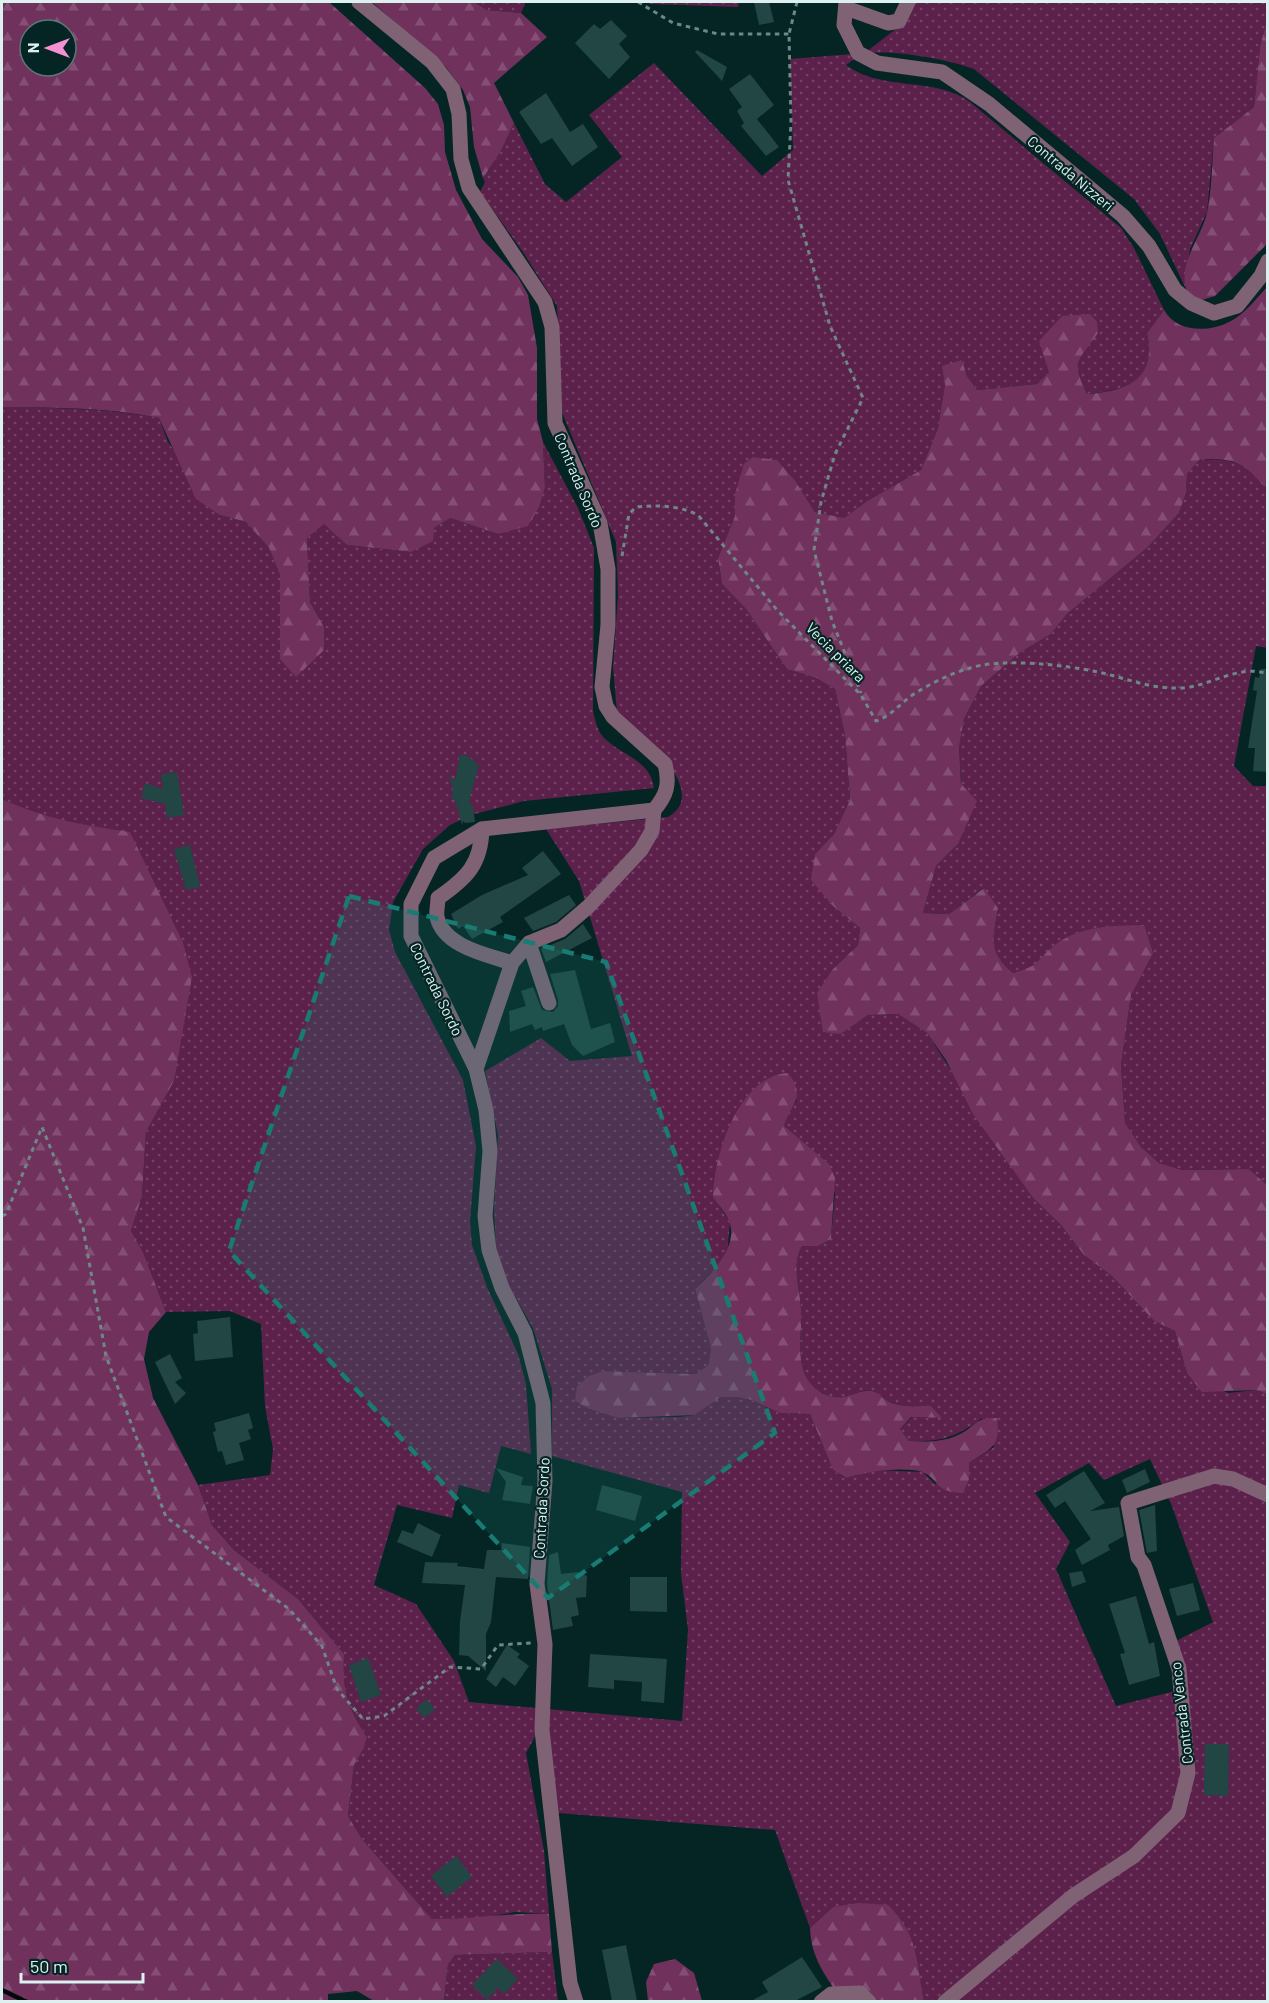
<svg xmlns="http://www.w3.org/2000/svg" width="1269" height="2003" viewBox="0 0 1269 2003" font-family="Barlow,sans-serif">
<defs>
<pattern id="green-dots" width="8" height="8" patternUnits="userSpaceOnUse" patternTransform="scale(1.5)"><rect width="8" height="8" fill="#5c214b"/><path d="M2 2h.1M6 6h.1" fill="none" stroke="#734265" stroke-width="1.8" stroke-linecap="round"/></pattern>
<pattern id="forest-firs" width="22" height="20" patternUnits="userSpaceOnUse" patternTransform="scale(1.5)"><rect width="22" height="20" fill="#71315d"/><path d="M5 1l3.5 6h-7zM16 11l3.5 6h-7z" fill="#854f75"/></pattern>
</defs>
<rect width="100%" height="100%" fill="#052524"/>
<g fill="url(#green-dots)" fill-rule="evenodd">
<path d="M474,2h52l-5,11 -34,-3z"/>
<path d="M647,2h92l-1,5 -87,-3z"/>
<path d="M914,2h353v19l-7,25 -6,61 -40,31 -7,74 -17,37 -5,38 -25,-53 -26,-35 -160,-130c-26,-10 -80,-19 -107,-16 -7,1 -15,8 -21,12 35,27 89,11 124,37l151,126 13,20 30,62 -17,23c10,48 -20,57 -60,61l-11,-23 3,-11 -30,12 -12,12 -60,6 -10,-14 -5,-16 -17,24 -7,44 -17,42 -54,31 -23,17 -29,-6 -19,-30 -61,12v22l-17,42 4,26 24,25 41,60 29,9 19,11 10,46 5,65 -16,34 -19,20 19,53 26,21 -2,17 -25,24 8,65 27,-19 30,-1 29,19 107,166 27,26 23,30 28,21 42,45 21,10 12,42 41,20 28,-3 11,4v607h-343l-4,-20 -87,-74 -23,21 -35,-98 -217,-17 -11,-56 2,-46 -23,42 18,98 5,63 -34,-2 -40,7h-43l-70,-80 -14,-23 6,-51 10,-17 3,-11c-21,-33 -24,-44 -23,-83l-46,-55 -64,-49 -22,-25 -14,-40 72,-10 3,-26 -8,-43 -4,-82 -31,-13 -64,1 -23,-60 -12,-21 11,-35 4,-64 28,-51 3,-24 -103,-233 -39,-10 -33,-15v-392c52,1 106,1 157,11l9,24 52,73 26,7 23,26 11,27v84l44,-32 -14,-25 -3,-64 18,-15 22,22 64,7 23,-24 16,-10 48,16 47,-47 -2,-45 35,66 16,40 -1,163c2,8 4,19 10,26 17,18 47,22 51,51l-130,13 -53,14 -21,10 -27,24 -30,53 -4,28 6,22 68,128 13,66 -6,76 2,23 15,42 31,67 8,30 5,70 -30,-8 -12,47 -30,-8 -7,33 -55,-13 -23,80 42,19 38,57 15,41 213,19 6,-91 -7,-57 1,-81 -130,-36v-67l-19,-61 -36,-63 -3,-56 4,-74 -13,-64 56,-33 29,23 62,-5 -53,-175 -33,-52 122,-12c45,-25 -32,-89 -51,-105l-4,-45 5,-72 -2,-53 -55,-132 -4,-104 -34,-54 -43,-60 5,-10 -2,-4 18,-27 13,-28 31,61 21,18 56,-45 -33,-42 65,-52 108,113 31,-26 -3,-91 75,-6 41,-32zM749,1094l48,6 -9,13 -4,13 51,67 -4,46 -13,7h-16c-11,19 -2,42 -1,63 2,30 -10,65 21,84 6,3 14,5 22,4 10,-2 20,-10 31,-5 4,1 7,6 11,8 13,8 30,6 45,6l10,12 -29,-1 -12,12 9,12c34,1 47,-4 73,-23l12,29 -25,16v16l-34,5 -12,-12 -49,-2 -29,8 -12,-8 -23,-56 -30,-1 -28,-13 -16,-3h-15l-26,18 -15,2 -62,1 -29,-9 14,-38 93,3 12,-9 3,-16 -16,-60 32,-33 3,-34 -17,-25c4,-37 13,-73 36,-103zM1150,1459l22,47 41,116 -37,19 7,48 -67,17 -60,-137 14,-27 -35,-49 54,-30 15,17z"/>
<path d="M1200,459c33,1 41,1 64,26l3,1 1,162 -12,-2 -22,120 19,20h14v399l-18,-16 -67,1 -23,-7 -18,-16 -16,-24 -4,-58 10,-70 7,-17 -83,-33 -21,22 -21,6c-27,-24 -20,-31 -15,-65l-15,-20 -34,26 -26,-1 13,-47 22,-22 3,-60 -2,-38 5,-27 17,-33 40,-34 30,-18 16,-20 81,-67 31,-34 7,-20 1,-19z"/>
<path d="M552,1952l6,49 -114,1 4,-39 7,-8z"/>
</g>
<g fill="url(#forest-firs)" fill-rule="evenodd">
<path d="M2,2h327l96,86 13,16 6,21 1,27 11,38 26,49 36,38 10,18 9,53v71l6,23 2,45 -6,20 -11,19 -30,8 -48,-16 -16,10 -1,13 -22,11 -64,-7 -23,-21 -17,14 3,64 14,25v23l-28,27 -16,-18v-84l-11,-27 -23,-26 -26,-7 -24,-16 -37,-81c-51,-11 -105,-10 -157,-11zM30,30h36v36h-36z"/>
<path d="M372,2h102l13,8 34,3 26,24 -53,46 20,40 -13,28 -18,27 -9,-31 -4,-40 -7,-17 -17,-23z"/>
<path d="M1267,21v223l-52,52 -13,4 -13,-4c-15,-29 12,-57 18,-83 5,-24 5,-51 7,-75l40,-31 6,-61z"/>
<path d="M1267,287v199h-3c-23,-26 -31,-27 -64,-27l-13,15 -1,19 -7,20 -31,34 -81,67 -16,20 -30,18 -40,34 -17,33 -5,28 2,37 16,17 -19,43 -22,22 -13,47 26,1 35,-26 14,20c-5,33 -11,42 15,65 29,-8 22,-12 42,-28 26,-20 58,-19 89,-20l9,28 -22,42 -10,70 4,58 16,24 18,16 23,7 67,-1 18,16v209l-11,-4 -54,2 -15,-19 -12,-42 -21,-10 -42,-45 -28,-21 -23,-30 -27,-26 -61,-85 -27,-54 -19,-27 -29,-19 -30,1 -27,19 -18,-2 -6,-39 16,-24 25,-24 2,-17 -26,-21 -23,-27 4,-26 19,-20 16,-34 -5,-65 -10,-46 -19,-11 -29,-9 -41,-60 -24,-25 -4,-26 17,-42v-22l9,-30 9,-7 24,3 19,22 19,30 29,6 23,-17 54,-31 17,-42 7,-44 -3,-18 20,-6 5,16 10,14 60,-6 12,-12 -10,-31 23,-25 28,-2 7,8 1,11c-20,29 -28,27 -11,61 40,-3 70,-14 60,-61l17,-23c12,22 44,23 65,12 15,-7 27,-23 38,-35z"/>
<path d="M2,799c43,20 81,26 128,33l53,111 9,34 -18,104 -28,51 -4,64 -11,35 12,21 23,60 -17,20 -5,27 9,39 45,87 14,40 22,25 64,49 46,55c-1,39 2,50 23,83l-3,11 -10,17 -6,51 14,23 70,80c40,1 77,-7 117,-5l3,38 -97,3 -7,9 -4,37h-70l-17,-10 -29,3v8l-326,-1z"/>
<path d="M788,1073c19,25 3,29 -4,53l45,38 6,14 -4,61 -13,7h-16c-11,19 -2,42 -1,63 2,30 -10,65 21,84 6,3 14,5 22,4 10,-2 20,-9 31,-5 4,1 7,6 11,8 12,8 30,6 45,6l11,12 -31,-1 -11,12 9,12c16,1 33,1 47,-5 20,-8 16,-19 41,-18 4,30 -7,30 -28,45v16l-6,14c-30,-1 -24,-15 -41,-21 -18,-6 -59,0 -76,6l-13,-8 -23,-56 -30,-1 -28,-13 -16,-3h-15l-26,18 -77,3 -29,-9 -14,-8 2,-15 12,-10 14,-5 93,3 12,-9 3,-16 -16,-60c17,-16 44,-42 34,-68 -3,-8 -11,-16 -16,-24 1,-42 25,-121 75,-124z"/>
<path d="M858,1903l30,2c31,30 28,57 36,96h-81c-17,-24 -32,-43 -33,-73l23,-21z"/>
<path d="M675,1959l19,14 8,28h-54l-2,-19 8,-18z"/>
</g>
<g fill="none" stroke-linecap="round" stroke-linejoin="round">
<path stroke="#000908" stroke-width="4.5" d="M2,1990l25,12"/>
</g>
<g fill="#214644">
<path d="M754,2h15l5,20 -15,3z"/>
<path d="M611,20l16,16 -8,8 11,13 -21,22 -34,-36 19,-19 6,5z"/>
<path d="M697,50l30,17 -5,14 -27,-29z"/>
<path d="M750,74l24,31 -17,14 22,28 -13,9 -25,-30 3,-3 -7,-12 5,-4 -13,-18z"/>
<path d="M546,93l24,39 13,-8 15,23 -26,19 -20,-28 -11,6 -22,-32z"/>
<path d="M1261,669h7v103l-15,-1 2,-23h-7l9,-57 -4,-1 2,-13 4,1z"/>
<path d="M460,754l8,2 11,9 -10,36 4,6 2,15 -10,1 -2,-2 -1,4 -7,-25 -4,-2 2,-8 -4,-15 6,6z"/>
<path d="M177,772l7,43 -17,3 -2,-14 -24,-6 4,-15 18,6 -2,-15z"/>
<path d="M190,845l10,42 -14,3 -12,-41z"/>
<path d="M543,851l18,23 -61,43 3,5 -31,17 -9,-13 -5,3 -7,-15 31,-19 46,-20 -6,-7z"/>
<path d="M569,895l7,10 -20,17 -23,9 -9,-13z"/>
<path d="M583,924l9,14 -46,24 -5,-13 24,-10z"/>
<path d="M575,970l16,59 19,-6 5,19 -32,14 -11,-11 -8,-21 -21,7 -1,-4 -7,3 -3,-6 -22,8 -1,-21 17,-5 -5,-15 12,-4 9,23 11,2 5,-6v-6l-8,-26z"/>
<path d="M230,1317l3,40 -38,4 -2,-27 5,-1 -1,-12z"/>
<path d="M170,1354l12,24 -7,4 11,11 -11,11 -20,-42z"/>
<path d="M249,1413l4,15 -5,2 3,9 -12,4 5,17 -18,5 -4,-14 -4,1 -5,-20 3,-1 -2,-8z"/>
<path d="M496,1468l27,9 -2,8 12,1 -3,18 -28,-4 4,-18z"/>
<path d="M1145,1469l5,13 -23,11 -5,-13z"/>
<path d="M1084,1471l21,32 -15,8 29,-4 5,29 -16,9 2,5 -28,15 -7,-15 16,-11 -26,-38 -10,7 -9,-13z"/>
<path d="M602,1485l40,11 -7,25 -39,-11z"/>
<path d="M1155,1505l2,46 -10,2 -8,-43z"/>
<path d="M418,1523l23,12 -9,22 -35,-15 5,-12 11,4z"/>
<path d="M502,1543l28,4 -2,32 -32,-2 -5,45 -5,12v37l-18,-15 -9,-1 1,-34 5,-36 -43,-2 3,-21 33,1 -1,3 27,3 3,-19h14z"/>
<path d="M558,1552l3,22 17,-2 9,4 -1,21 -10,1 3,17 -8,2 2,9 -20,4 -6,-46 2,-29z"/>
<path d="M1082,1571l4,11 -14,5 -3,-14z"/>
<path d="M630,1577h37v35l-37,-1z"/>
<path d="M1193,1583l7,27 -23,6 -8,-27z"/>
<path d="M1136,1596l13,48 5,-2 6,34 -31,9 -9,-31 5,-1 -16,-49z"/>
<path d="M507,1645l13,9 -3,3 12,9 -14,20 -12,-9 -7,10 -10,-8z"/>
<path d="M590,1654l77,5 -3,44 -23,-2 1,-19 -28,-2v9l-26,-2z"/>
<path d="M368,1658l13,37 -20,7 -12,-37z"/>
<path d="M427,1699l8,11 -11,8 -8,-10z"/>
<path d="M1205,1744h24l-1,52 -24,-1z"/>
<path d="M456,1856l16,21 -25,20 -16,-21z"/>
<path d="M626,1945l11,56h-25l-10,-51z"/>
<path d="M802,1957l20,30 -27,14h-44l17,-9 -6,-10z"/>
<path d="M497,1959l21,20 -14,15 -6,-6 -11,12 -15,-15z"/>
</g>
<g fill="none" stroke-linecap="round" stroke-linejoin="round">
<g stroke="#6d8887" stroke-width="3" stroke-dasharray="4.5 4.5" stroke-linecap="butt">
<path d="M638,2l35,21 45,11h71"/>
<path d="M797,2l-8,32 2,88 -3,58 42,146 33,72 -28,56 -14,48 -7,48 18,71 29,72"/>
<path d="M622,556l7,-42 7,-7c22,-2 41,-2 62,8l79,95 84,85 15,26c17,-6 26,-20 41,-29 15,-9 33,-18 50,-23 32,-12 98,-4 131,3 28,6 52,17 81,16 29,0 60,-25 89,-14"/>
<path d="M2,1216l4,-2 36,-87 41,101 23,128 60,161 123,92 33,37 15,43 26,30 21,-3 66,-49 31,2 17,-24 33,-2"/>
</g>
<g stroke="#806275" stroke-width="15">
<path d="M359,2l73,60 21,27 6,25 2,45 8,29 76,114 7,25 3,96 45,100 8,46v56l-6,62 4,19 7,11 52,47c5,20 2,31 -11,46l-172,19 -48,29 -23,46v32l65,133 10,41 4,41 -5,65 4,34 13,38 23,45 18,70 2,78 -8,103 8,60 -3,86 28,253 6,19"/>
<path d="M846,2l-2,23 14,28 19,10 65,9 47,32 134,112 26,30 26,44 16,13 23,10 23,-7 24,-30 7,-15"/>
<path d="M846,8l42,15 11,-2 9,-19"/>
<path d="M482,829c-1,35 -15,49 -44,69 0,6 -2,14 -1,19 7,30 51,38 75,46"/>
<path d="M529,943l20,60"/>
<path d="M476,1069l36,-106 17,-20 32,-13 28,-24 52,-56 11,-19 2,-21"/>
<path d="M821,2002l10,-8 29,-1 9,9"/>
<path d="M945,2002l128,-106 61,-40 44,-43 10,-40 -9,-104 -35,-104 -6,-8 -10,-54 86,-27 19,3 35,16"/>
</g>
</g>
<path fill="#197c74" fill-opacity="0.2" stroke="#197c74" stroke-width="4.5" stroke-dasharray="12 8" stroke-linejoin="round" d="M349,896l257,66 169,471 -227,165 -319,-347z"/>
<g text-anchor="middle" dominant-baseline="central" stroke-width="4.5" stroke-linejoin="round" paint-order="stroke">
<g font-size="15" fill="#dcf1f0" stroke="#052524">
<text transform="translate(1071 173) rotate(40)">Contrada Nizzeri</text>
<text transform="translate(579 480) rotate(67)">Contrada Sordo</text>
<text transform="translate(836 652) rotate(45)">Vecia priara</text>
<text transform="translate(437 989) rotate(64)">Contrada Sordo</text>
<text transform="translate(541 1508) rotate(-87)">Contrada Sordo</text>
<text transform="translate(1181 1713) rotate(-97)">Contrada Venco</text>
</g>
</g>
<rect width="1269" height="2003" fill="none" stroke="#dcf1f0" stroke-width="6"/>
<g transform="translate(48 48) rotate(270)"><circle r="28" fill="#052524" stroke="#5b7776" stroke-width="1.5"/>
<path d="M0-4.5L10 22L0 15L-10 22Z" fill="#f491d3"/>
<text y="-9" font-size="16" font-weight="bold" text-anchor="middle" fill="#dcf1f0">N</text>
</g>
<path d="M21 1973v9h122v-9" fill="none" stroke="#dcf1f0" stroke-width="3"/>
<text x="30" y="1973" font-size="18" fill="#dcf1f0" stroke="#052524" stroke-width="4.5" paint-order="stroke">50 m</text>
</svg>
